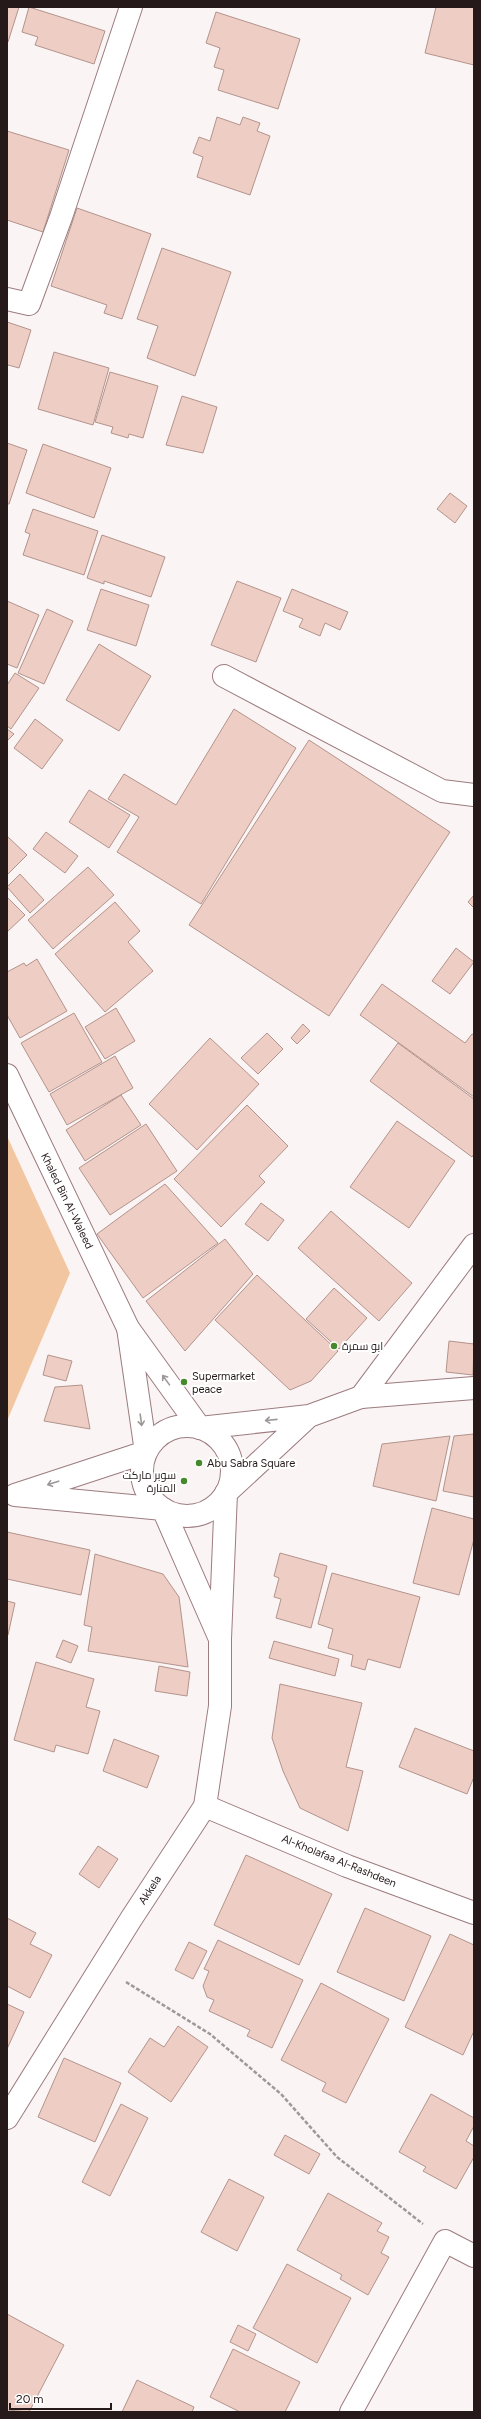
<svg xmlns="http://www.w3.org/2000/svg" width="481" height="2419" viewBox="0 0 481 2419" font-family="Figtree,Cairo,sans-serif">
<rect width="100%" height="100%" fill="#fbf4f4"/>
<path fill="#f2c6a0" d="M7,1136l63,137 -63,148z"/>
<g fill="#eecdc4" stroke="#b3948c">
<path d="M7,7h12l-11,35h-1z"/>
<path d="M29,7l76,24 -11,33 -59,-19 3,-8 -16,-5z"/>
<path d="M436,7h38v58l-49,-12z"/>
<path d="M216,12l84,27 -22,70 -60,-19 6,-20 -10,-3 6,-19 -14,-5z"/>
<path d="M217,117l23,8 3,-8 17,6 -3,8 13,5 -20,59 -53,-18 6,-20 -10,-4 6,-16 11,4z"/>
<path d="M7,131l62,19 -26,82 -36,-12z"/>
<path d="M77,208l74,26 -29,85 -18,-6 3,-8 -56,-19z"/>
<path d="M162,248l69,24 -36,104 -48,-18 11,-32 -21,-7z"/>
<path d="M7,322l24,8 -12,38 -11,-3 -1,3z"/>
<path d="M54,352l55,16 -16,57 -55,-16z"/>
<path d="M110,372l48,14 -15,52 -14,-4 -1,4 -17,-5 2,-6 -18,-5z"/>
<path d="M182,396l35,11 -14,46 -37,-8z"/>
<path d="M7,443l20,7 -18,54h-2z"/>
<path d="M43,444l68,24 -17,50 -68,-25z"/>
<path d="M450,493l17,13 -12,17 -18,-14z"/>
<path d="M33,509l65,22 -14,44 -61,-20 7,-21 -5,-2z"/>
<path d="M102,535l63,22 -14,40 -47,-16v3l-17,-6z"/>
<path d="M237,581l44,17 -25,64 -45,-17z"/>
<path d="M101,589l48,16 -13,41 -49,-16z"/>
<path d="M292,589l56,23 -8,18 -15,-7 -5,13 -21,-9 4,-8 -20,-8z"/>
<path d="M7,601l32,14 -22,53 -10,-4z"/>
<path d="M47,609l26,12 -29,63 -26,-11z"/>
<path d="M99,644l52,32 -32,55 -53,-31z"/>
<path d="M15,673l24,15 -28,41 -4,-3v-41z"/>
<path d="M234,709l62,39 -95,156 -84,-52 22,-35 -31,-18 16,-25 52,31z"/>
<path d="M35,719l28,21 -21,29 -28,-21z"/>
<path d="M7,729l7,5 -7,7z"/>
<path d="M309,740l141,92 -121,184 -140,-91z"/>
<path d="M89,790l41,25 -21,33 -40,-26z"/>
<path d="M46,832l32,24 -13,17 -32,-24z"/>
<path d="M7,836l20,19 -20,20z"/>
<path d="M88,867l26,28 -61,54 -25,-29z"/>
<path d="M20,874l24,26 -14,13 -23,-26z"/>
<path d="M474,895v13l-6,-6z"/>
<path d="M7,897l18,18 -18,17z"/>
<path d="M115,902l25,29 -12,11 25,29 -48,41 -50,-58z"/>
<path d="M456,948l18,14 -24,32 -18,-13z"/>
<path d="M37,959l30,52 -47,27 -13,-23v-43l17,-9 2,3z"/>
<path d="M382,984l83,59 7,-9 2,1v62l-114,-82z"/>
<path d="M116,1008l19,33 -30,18 -20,-32z"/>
<path d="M74,1013l28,49 -53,30 -28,-49z"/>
<path d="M303,1024l7,7 -13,13 -6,-6z"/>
<path d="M267,1033l16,16 -25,25 -17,-16z"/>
<path d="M210,1038l49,46 -62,66 -48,-46z"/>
<path d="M398,1043l76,56v55l-2,3 -102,-76z"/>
<path d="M115,1056l18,32 -66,37 -17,-31z"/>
<path d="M121,1095l20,30 -56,36 -19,-31z"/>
<path d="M247,1105l41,41 -29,30 6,6 -44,45 -47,-48z"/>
<path d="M397,1121l58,40 -46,67 -59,-41z"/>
<path d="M146,1124l31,47 -67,44 -31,-47z"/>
<path d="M165,1184l53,59 -75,55 -46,-64z"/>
<path d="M261,1203l23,17 -16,21 -23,-17z"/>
<path d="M331,1211l81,72 -33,38 -81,-73z"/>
<path d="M225,1239l28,35 -68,77 -39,-50z"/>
<path d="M257,1275l81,76 -27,30 -21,9 -75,-70z"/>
<path d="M334,1288l33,30 -28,31 -33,-30z"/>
<path d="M449,1341l25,3 -1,31 -27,-3z"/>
<path d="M48,1355l24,6 -6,20 -23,-6z"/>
<path d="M82,1385l8,44 -46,-8 11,-34z"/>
<path d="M474,1434v63l-31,-6 11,-55z"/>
<path d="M450,1436l-14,65 -63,-15 9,-42z"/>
<path d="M432,1508l42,11v20l-15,56 -46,-12z"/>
<path d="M7,1532l83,18 -9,45 -74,-16z"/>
<path d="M280,1553l47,13 -16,62 -35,-10 5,-19 -7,-2 5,-19 -5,-2z"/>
<path d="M95,1554l68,20 16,23 9,70 -100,-16 4,-24 -8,-2z"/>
<path d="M332,1573l88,24 -20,71 -32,-9 -3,11 -14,-4 2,-11 -25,-7 5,-19 -15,-5z"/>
<path d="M7,1601l8,2 -7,32h-1z"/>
<path d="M63,1640l15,6 -7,17 -15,-6z"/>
<path d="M274,1641l65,18 -4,17 -66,-18z"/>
<path d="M36,1662l58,17 -8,28 14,4 -12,43 -32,-9 -2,7 -40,-12z"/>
<path d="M159,1666l31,6 -3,24 -32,-5z"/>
<path d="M280,1684l82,19 -16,64 17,4 -15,60 -48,-23 -17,-37 -11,-33z"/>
<path d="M415,1728l59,23v26l-7,17 -68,-27z"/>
<path d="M114,1739l45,17 -12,32 -44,-17z"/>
<path d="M98,1846l20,13 -19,29 -20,-14z"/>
<path d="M246,1855l86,39 -33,71 -85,-40z"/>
<path d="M365,1908l66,28 -27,65 -67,-29z"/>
<path d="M7,1918l29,15 -6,11 22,11 -22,43 -23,-12z"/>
<path d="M450,1934l24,11v86l-11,24 -58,-28z"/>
<path d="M218,1940l85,40 -31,68 -25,-12 3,-6 -41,-19 5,-11 -7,-3 -4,-11 6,-15 -5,-2z"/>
<path d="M189,1942l18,9 -14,28 -18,-9z"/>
<path d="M321,1983l68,36 -43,84 -24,-12 4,-8 -45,-23z"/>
<path d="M7,2004l17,8 -17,37z"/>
<path d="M178,2026l30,21 -37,55 -43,-30 22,-34 14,9z"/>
<path d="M64,2058l57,25 -26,59 -57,-25z"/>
<path d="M431,2094l43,24v8l-8,15 8,5v11l-18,32 -33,-18 3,-4 -27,-15z"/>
<path d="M121,2104l27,14 -38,78 -28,-14z"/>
<path d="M285,2135l35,19 -11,20 -35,-19z"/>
<path d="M229,2179l35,18 -27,54 -36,-19z"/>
<path d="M328,2193l54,30 -5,8 12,6 -8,16 8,4 -21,38 -28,-16 2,-4 -45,-25z"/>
<path d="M287,2264l64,34 -34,65 -64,-35z"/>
<path d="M7,2314l57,31 -35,67 -22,-2z"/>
<path d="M238,2325l18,9 -8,17 -18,-9z"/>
<path d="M233,2349l67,33 -15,30h-45l-30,-15z"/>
<path d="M137,2380l57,27 -2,5h-70z"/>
</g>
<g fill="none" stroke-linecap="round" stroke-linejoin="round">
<defs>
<g id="minor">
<path d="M7,299l22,5 32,-87 70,-210"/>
<path d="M224,676l218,115 32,4"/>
<path d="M7,1075l121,253"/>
<path d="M361,1397l113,-152"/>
<path d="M309,1416l-83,77 -6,146 -57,-130 -148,-14 131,-43 -18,-124 72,100 109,-12 52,-19 113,-9"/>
<circle cx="187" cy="1471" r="45"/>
<path d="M205,1806l142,60 127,47"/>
<path d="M7,2118l124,-199 74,-113 15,-100v-67"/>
<path d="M351,2412l94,-171 29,15"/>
</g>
</defs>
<use href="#minor" stroke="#9c7c7f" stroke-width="24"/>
<path stroke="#a09797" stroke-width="2.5" stroke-dasharray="4 2" stroke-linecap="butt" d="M126,1982l84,52 71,60 56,63 86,67"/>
<use href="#minor" stroke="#fff" stroke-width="22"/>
</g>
<defs><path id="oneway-shaft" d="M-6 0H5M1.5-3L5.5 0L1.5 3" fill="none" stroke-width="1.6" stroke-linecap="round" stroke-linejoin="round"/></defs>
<g stroke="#9d9898">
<use href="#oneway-shaft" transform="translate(166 1380) rotate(-126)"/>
<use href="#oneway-shaft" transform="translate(141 1420) rotate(82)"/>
<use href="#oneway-shaft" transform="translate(271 1420) rotate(174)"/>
<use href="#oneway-shaft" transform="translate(53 1483) rotate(162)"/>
</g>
<g fill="#46892c" stroke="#fff" stroke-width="1.5">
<circle cx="334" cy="1346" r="4"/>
<circle cx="184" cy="1382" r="4"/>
<circle cx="199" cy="1463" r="4"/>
<circle cx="184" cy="1481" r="4"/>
</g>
<g text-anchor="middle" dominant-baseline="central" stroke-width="4" stroke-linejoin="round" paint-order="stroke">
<g font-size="11" fill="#25191a" stroke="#fff">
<text transform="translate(67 1201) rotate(64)">Khaled Bin Al-Waleed</text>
<text transform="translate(339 1861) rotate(22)">Al-Kholafaa Al-Rashdeen</text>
<text transform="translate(150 1890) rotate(-57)">Akkela</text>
</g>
<g font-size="11" fill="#25191a" stroke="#fff" text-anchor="start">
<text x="342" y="1346">ابو سمرة</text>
<text x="192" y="1376">Supermarket<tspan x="192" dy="13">peace</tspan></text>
<text x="207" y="1463">Abu Sabra Square</text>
<text x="176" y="1475" text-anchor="end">سوبر ماركت<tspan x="176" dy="13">المنارة</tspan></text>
</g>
</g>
<rect width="481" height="2419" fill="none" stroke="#25191a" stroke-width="16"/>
<path d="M10 2403v6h101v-6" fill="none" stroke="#25191a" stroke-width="2"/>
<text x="16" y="2403" font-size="12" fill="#25191a" stroke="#ffffff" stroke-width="3" paint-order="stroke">20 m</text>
</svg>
